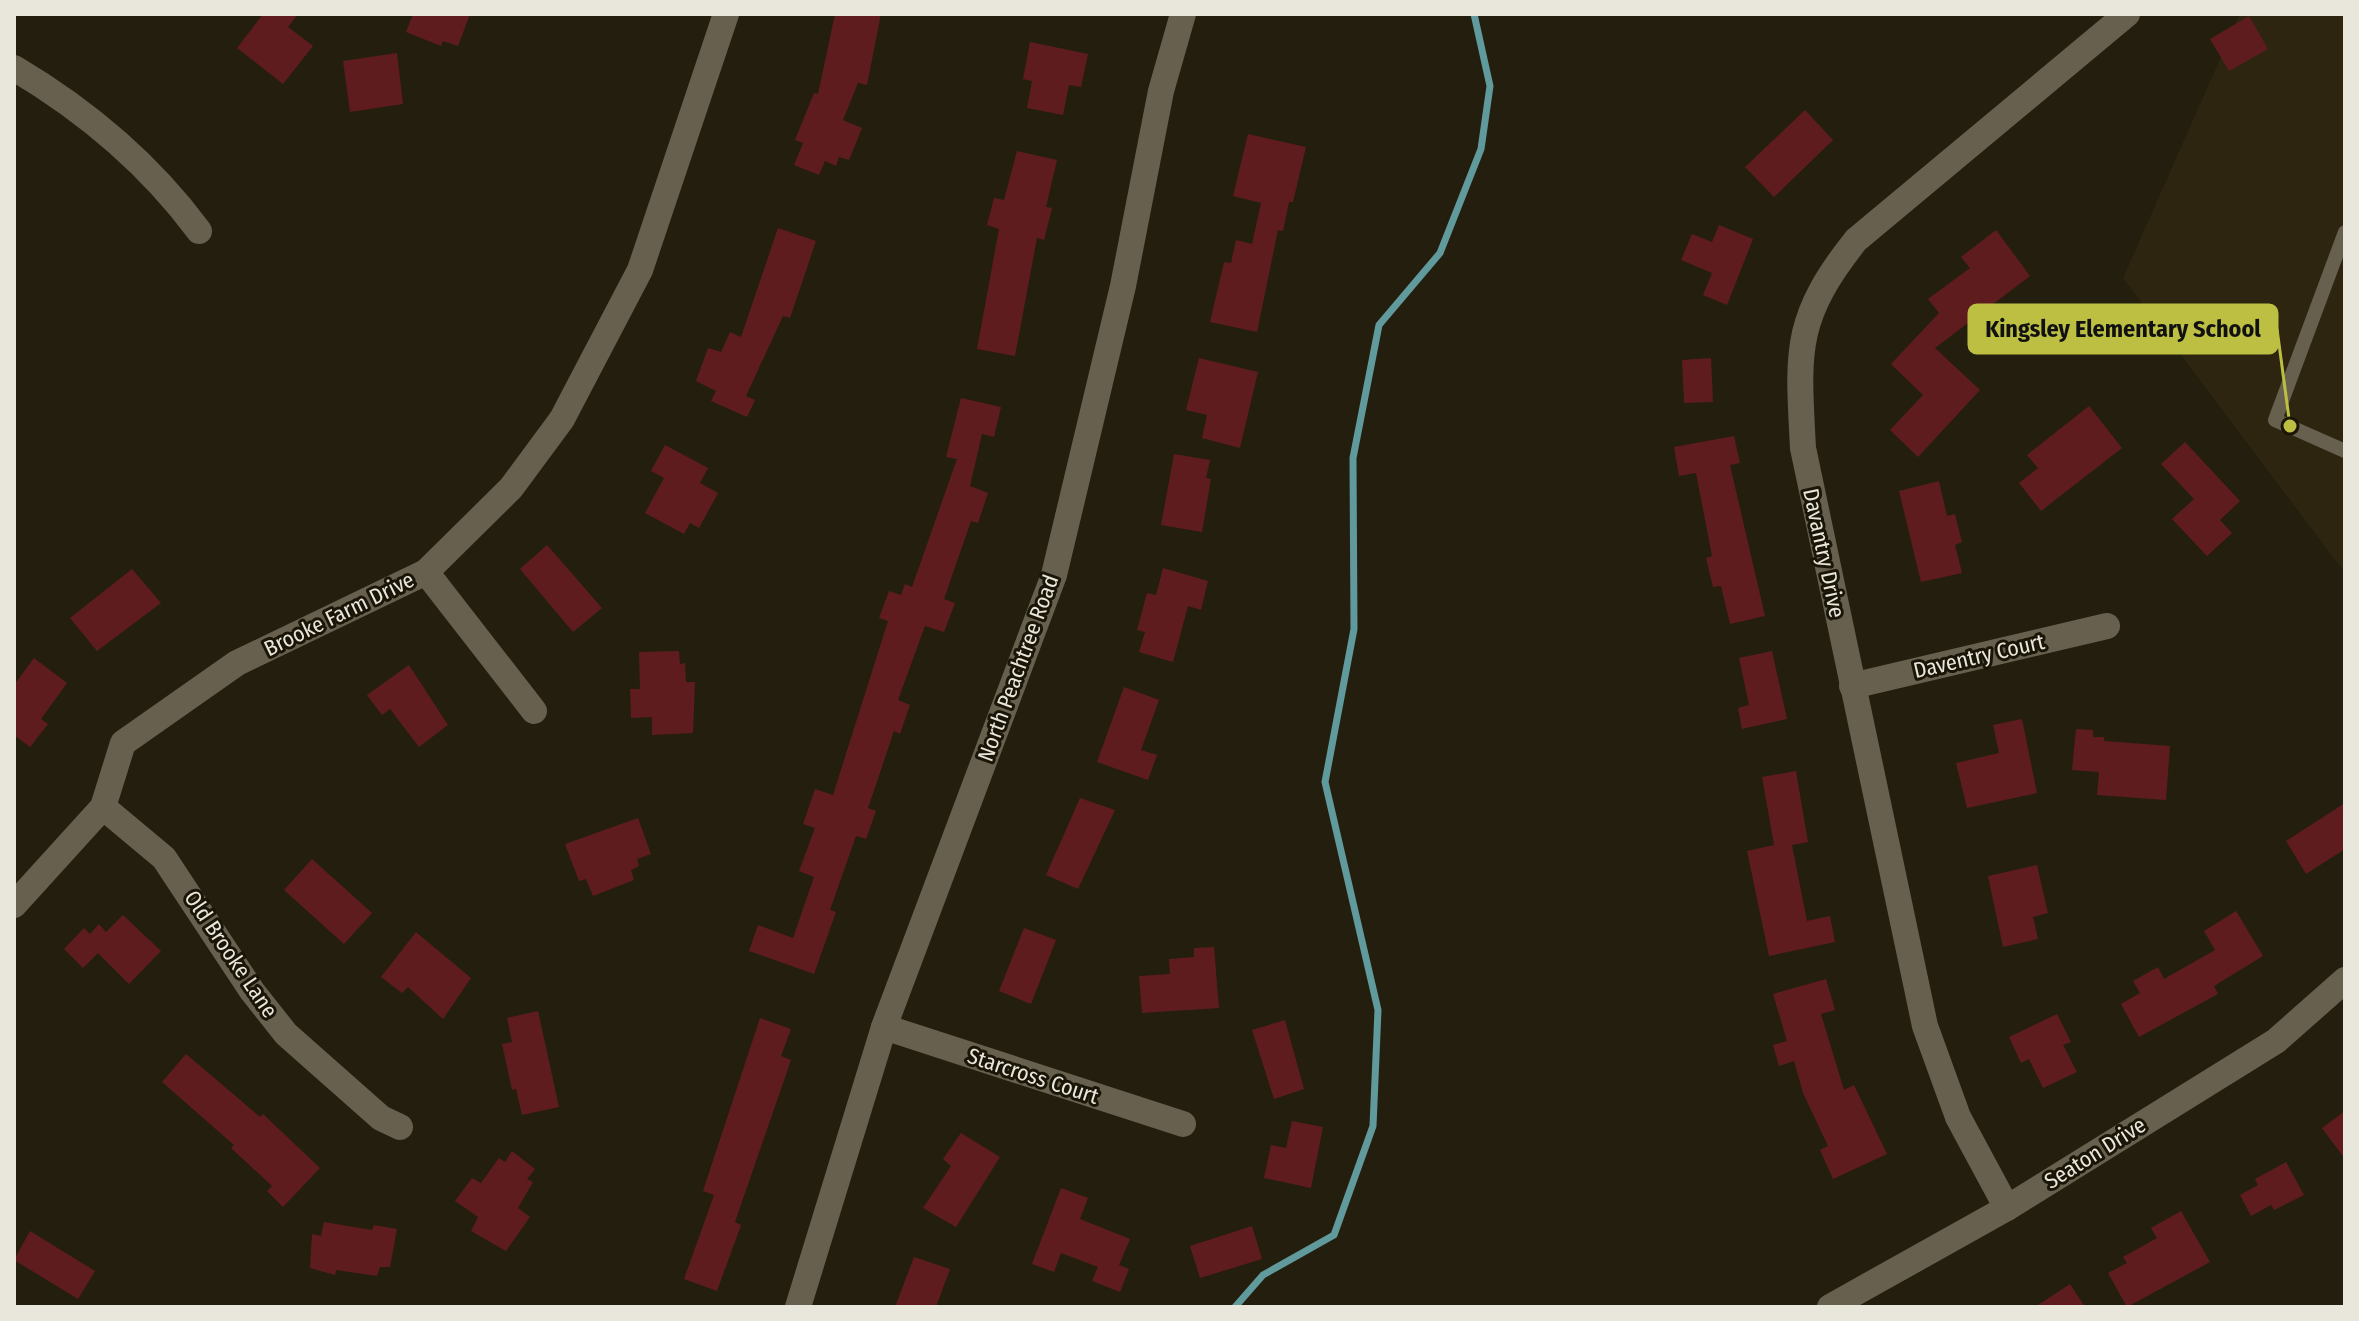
<svg xmlns="http://www.w3.org/2000/svg" width="2359" height="1321" viewBox="0 0 2359 1321" font-family="'Fira Sans Condensed',sans-serif">
<rect width="100%" height="100%" fill="#241e0f"/>
<path fill="#2d250f" d="M2240,14h105v559l-222,-295z"/>
<g fill="none" stroke-linecap="round" stroke-linejoin="round">
<path stroke="#609a9c" stroke-width="7" d="M1235,1307l28,-32 71,-40 39,-109 5,-116 -53,-228 29,-153 -1,-171 26,-133 61,-72 41,-104 9,-63 -16,-72"/>
</g>
<g fill="#5f1c1e">
<path d="M263,14h35l-10,13 25,19 -30,38 -46,-36z"/>
<path d="M413,14h57l-12,32 -15,-5 -2,5 -35,-14z"/>
<path d="M835,14h46l-14,71 -9,-2 -15,37 19,8 -13,32 -10,-3 -3,9 -11,-5 -6,14 -25,-10 9,-22 -8,-3 19,-47 4,1z"/>
<path d="M2249,16l19,33 -39,22 -19,-32z"/>
<path d="M1030,42l58,12 -7,33 -12,-2 -6,30 -36,-7 5,-27 -9,-2z"/>
<path d="M397,53l6,51 -53,8 -7,-51z"/>
<path d="M1805,110l28,30 -59,57 -29,-30z"/>
<path d="M1248,134l58,13 -13,55h-4l-6,29 -5,-1 -21,102 -47,-10 14,-60 7,1 5,-23 16,4 9,-41 -28,-7z"/>
<path d="M1017,151l40,9 -11,47 6,1 -8,32 -7,-2 -22,118 -38,-7 22,-120 -12,-4 7,-27 10,2z"/>
<path d="M1719,225l34,14 -26,66 -24,-10 9,-22 -31,-13 11,-26 20,8z"/>
<path d="M778,228l38,13 -26,77 -7,-2 -37,80 9,4 -8,17 -36,-16 5,-10 -20,-10 12,-33 13,4 9,-20 11,5z"/>
<path d="M1996,230l34,46 -95,72 45,42 -62,67 -28,-27 33,-35 -32,-31 48,-51 -11,-14 42,-31 -9,-11z"/>
<path d="M1199,358l59,14 -18,76 -38,-10 5,-23 -21,-5z"/>
<path d="M1711,358l2,44 -29,1 -2,-43z"/>
<path d="M961,398l40,9 -7,30 -12,-3 -12,52 18,7 -10,30 -7,-2 -27,78 11,4 -11,29 -19,-6 -27,74 12,5 -10,29 -6,-3 -26,77 8,3 -10,28 -10,-3 -26,74 6,2 -22,62 -65,-23 9,-26 35,13 21,-61 -15,-6 16,-43 -12,-4 12,-35 18,6 55,-174 -9,-3 10,-27 12,4 4,-11 7,3 45,-128 -11,-2z"/>
<path d="M2089,406l33,42 -81,63 -22,-28 19,-15 -11,-13z"/>
<path d="M1734,436l6,27 -10,2 35,151 -35,8 -9,-38 -8,1 -7,-29 6,-2 -16,-83 -17,3 -5,-29z"/>
<path d="M2185,442l55,59 -20,19 12,13 -25,23 -35,-37 22,-20 -33,-35z"/>
<path d="M665,445l43,23 -8,15 18,10 -19,35 -9,-5 -6,11 -39,-21 19,-35 -13,-7z"/>
<path d="M1174,454l36,6 -4,18 5,1 -9,53 -41,-7z"/>
<path d="M1939,481l8,35 8,-2 7,28 -7,3 7,28 -41,9 -22,-91z"/>
<path d="M547,545l55,63 -29,24 -53,-63z"/>
<path d="M1163,568l45,13 -7,29 -13,-4 -15,56 -34,-10 6,-20 -8,-2 10,-37 9,2z"/>
<path d="M132,569l29,34 -64,48 -27,-33z"/>
<path d="M679,651l1,13 5,-1 1,19h9l-2,51 -41,2v-18l-21,1 -1,-29h10l-1,-37z"/>
<path d="M1772,651l15,68 -45,10 -4,-21 11,-3 -10,-47z"/>
<path d="M34,658l33,25 -26,36 7,5 -18,23 -16,-12v-50z"/>
<path d="M409,665l39,60 -29,22 -29,-38 -8,6 -15,-20z"/>
<path d="M1124,687l35,13 -18,50 16,5 -9,25 -51,-18z"/>
<path d="M2022,719l15,74 -70,15 -11,-45 43,-10 -6,-28z"/>
<path d="M2076,729l17,1v7h11v4l66,5 -4,54 -69,-5 2,-23 -27,-2z"/>
<path d="M1796,771l12,71 -16,3 15,76 23,-5 5,26 -66,14 -22,-105 27,-6 -12,-68z"/>
<path d="M1080,798l35,12 -37,79 -32,-14z"/>
<path d="M2345,803v46l-39,25 -20,-33z"/>
<path d="M638,818l13,36 -14,5 2,7 -8,4 3,10 -41,16 -7,-17 -7,2 -14,-37z"/>
<path d="M312,859l60,54 -28,31 -60,-54z"/>
<path d="M2037,865l11,48 -15,4 5,22 -35,8 -15,-71z"/>
<path d="M2236,911l27,45 -49,30 4,8 -79,43 -18,-33 19,-11 -7,-12 25,-14 6,12 51,-29 -11,-19z"/>
<path d="M123,915l38,36 -32,33 -31,-31 -15,15 -19,-19 20,-21 6,6 9,-10 7,8z"/>
<path d="M1024,928l32,12 -25,64 -32,-13z"/>
<path d="M416,932l55,46 -28,41 -35,-32 -6,6 -21,-16z"/>
<path d="M1214,947l5,61 -77,5 -3,-37 31,-2 -1,-15 25,-2v-9z"/>
<path d="M1826,979l9,31 -14,4 23,76 10,-5 33,69 -54,25 -13,-29 8,-4 -25,-53 -9,-32 -15,5 -6,-21 14,-4 -14,-47z"/>
<path d="M538,1011l21,96 -37,8 -6,-26 -4,1 -10,-46 10,-2 -5,-24z"/>
<path d="M2057,1014l14,28 -8,3 14,27 -34,16 -14,-29 -8,4 -12,-26z"/>
<path d="M760,1018l31,11 -10,27 10,4 -56,162 6,3 -24,66 -33,-12 30,-84 -11,-4z"/>
<path d="M1285,1020l19,69 -30,10 -22,-69z"/>
<path d="M186,1054l74,63 3,-3 57,54 -37,39 -16,-16 5,-5 -41,-38 3,-3 -72,-63z"/>
<path d="M2345,1111v48l-23,-31z"/>
<path d="M1292,1121l31,6 -12,61 -47,-10 7,-33 15,3z"/>
<path d="M961,1133l39,24 -44,70 -33,-19 28,-42 -8,-7z"/>
<path d="M512,1151l23,18 -8,10 6,3 -15,26 12,9 -24,34 -35,-20 7,-14 -23,-16 17,-23 9,5 18,-25 6,4z"/>
<path d="M2286,1162l18,33 -30,15 -3,-5 -20,11 -11,-21 18,-10 -3,-6z"/>
<path d="M1061,1188l27,10 -8,21 50,20 -11,26 10,4 -9,23 -28,-11 6,-14 -37,-14 -7,19 -22,-8z"/>
<path d="M2181,1211l29,51 -83,45 -19,-34 19,-10 -4,-6 34,-19 -6,-10z"/>
<path d="M324,1222l48,8 2,-5 23,4 -7,38h-10l-3,9 -41,-6 -1,5 -25,-7 2,-34 9,2z"/>
<path d="M1252,1226l10,33 -62,19 -10,-32z"/>
<path d="M30,1231l65,40 -17,28 -64,-39z"/>
<path d="M914,1257l36,12 -14,38h-41z"/>
<path d="M2070,1284l15,23h-50z"/>
</g>
<g fill="none" stroke-linecap="round" stroke-linejoin="round">
<path stroke="#67604f" stroke-width="14" d="M2345,232l-70,188 70,31"/>
<g stroke="#67604f" stroke-width="26">
<path d="M14,68c71,42 136,97 185,163"/>
<path d="M426,572l108,139"/>
<path d="M1852,686l255,-60"/>
<path d="M103,807l61,51 88,133 34,43 95,84 19,9"/>
<path d="M14,905l89,-98 20,-64 114,-80 189,-91 85,-84 51,-69 78,-149 86,-256"/>
<path d="M884,1027l299,97"/>
<path d="M2007,1208l-49,-91 -33,-91 -122,-578c-5,-96 -10,-129 53,-208l271,-226"/>
<path d="M798,1307l86,-280 170,-452 69,-289 38,-195 22,-77"/>
<path d="M1830,1307l177,-99 269,-167 69,-61"/>
</g>
</g>
<g text-anchor="middle" dominant-baseline="central" stroke-width="6" stroke-linejoin="round" paint-order="stroke">
<g font-size="22" fill="#e9e6dc" stroke="#1a1506">
<text transform="translate(1824 553) rotate(78)">Davantry Drive</text>
<text transform="translate(339 614) rotate(-26)">Brooke Farm Drive</text>
<text transform="translate(1979 656) rotate(-13)">Daventry Court</text>
<text transform="translate(1018 668) rotate(-70)">North Peachtree Road</text>
<text transform="translate(231 954) rotate(56)">Old Brooke Lane</text>
<text transform="translate(1033 1076) rotate(18)">Starcross Court</text>
<text transform="translate(2095 1153) rotate(-32)">Seaton Drive</text>
</g>
</g>
<path fill="none" stroke="#bdbf43" stroke-width="3" d="M2290 426L2277 329"/>
<circle fill="#bdbf43" stroke="#1a1506" stroke-width="3" cx="2290" cy="426" r="8"/>
<rect fill="#bdbf43" stroke="#bdbf43" stroke-width="3" x="1969" y="305" width="308" height="48" rx="8"/>
<g font-size="24" text-anchor="middle" font-weight="bold" fill="#111">
<text x="2123" y="337">Kingsley Elementary School</text>
</g>
<rect width="2359" height="1321" fill="none" stroke="#e9e6dc" stroke-width="32"/>
</svg>
